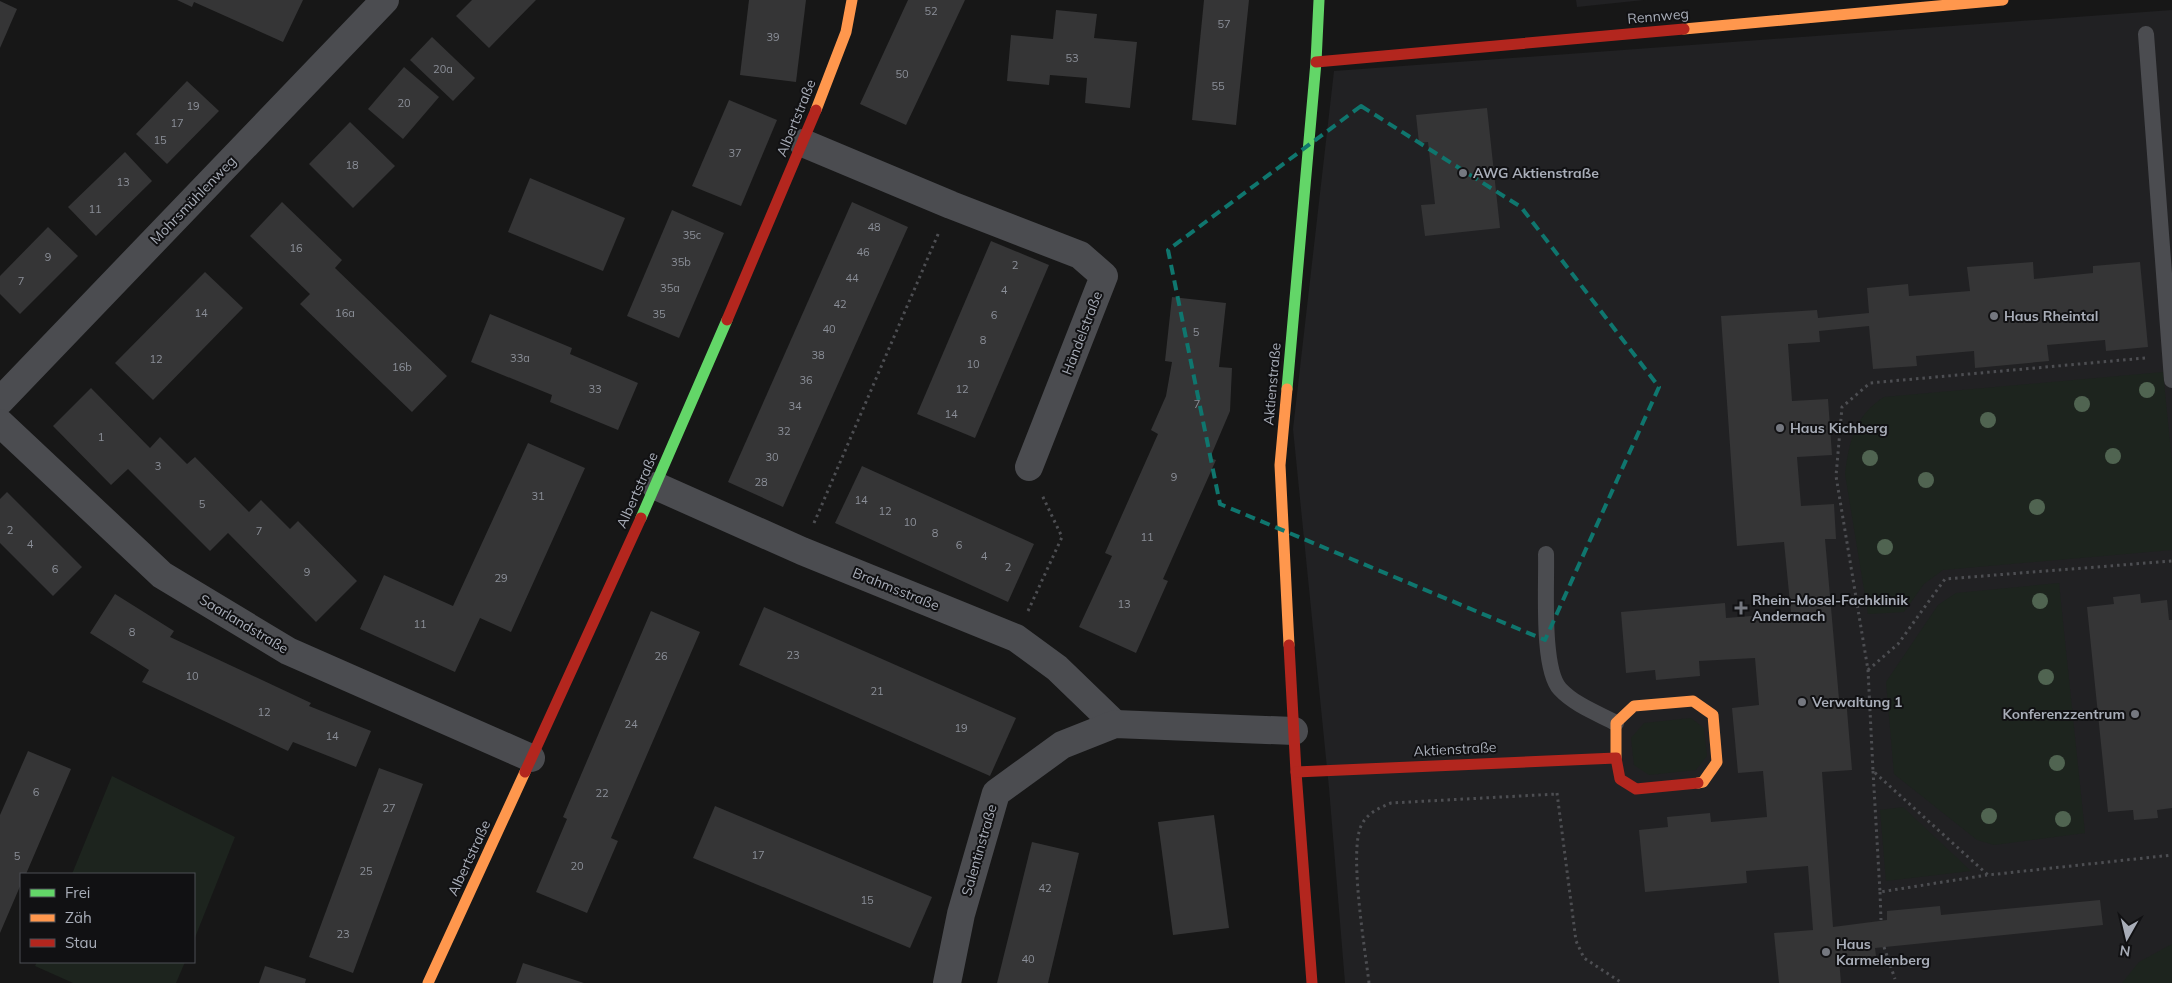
<svg xmlns="http://www.w3.org/2000/svg" width="2172" height="983" viewBox="0 0 2172 983" font-family="Mulish,sans-serif">
<rect width="100%" height="100%" fill="#171717"/>
<g fill="#212123">
<path d="M1576,0h68l-67,7z"/>
<path d="M2172,10v973h-827l-16,-195 -36,-359 41,-358z"/>
</g>
<g fill="#1d241e">
<path d="M2163,372l9,90v88l-229,20 -19,14 -20,28 -36,2 -23,-140c4,-32 10,-59 39,-77z"/>
<path d="M2059,583l26,250 -91,12 -17,-5 -83,-66 -8,-92 52,-77 18,-12z"/>
<path d="M1691,718l13,10 3,28 -11,14 -47,5 -15,-10 -3,-27 13,-15z"/>
<path d="M112,776l123,61 -41,103v-66h-122z"/>
<path d="M1903,807l68,64 -85,10 -6,-71z"/>
<path d="M2172,944v39h-50l17,-21z"/>
<path d="M37,962h148l-9,21h-103l-38,-17z"/>
</g>
<g fill="#353536">
<path d="M177,0h126l-20,42 -89,-40 -2,5z"/>
<path d="M472,0h64l-47,48 -33,-32z"/>
<path d="M749,0h57l-10,82 -56,-7z"/>
<path d="M908,0h57l-59,125 -46,-21z"/>
<path d="M1204,0h45l-13,125 -44,-5z"/>
<path d="M0,1l17,8 -17,39z"/>
<path d="M1056,10l41,4 -3,24 43,4 -7,66 -45,-5 2,-25 -37,-3 -1,10 -42,-4 4,-46 42,4z"/>
<path d="M432,37l43,41 -22,23 -43,-41z"/>
<path d="M404,67l35,30 -36,42 -35,-30z"/>
<path d="M187,81l32,30 -52,53 -31,-30z"/>
<path d="M729,100l48,20 -36,86 -49,-20z"/>
<path d="M1487,108l13,120 -75,8 -4,-31 14,-1 -7,-62 -9,1 -3,-28z"/>
<path d="M350,122l45,44 -42,42 -44,-44z"/>
<path d="M125,152l27,29 -56,55 -28,-29z"/>
<path d="M530,178l95,40 -22,53 -95,-39z"/>
<path d="M282,202l60,58 -7,8 112,108 -35,36 -112,-108 10,-10 -60,-58z"/>
<path d="M852,202l56,25 -125,280 -55,-25z"/>
<path d="M672,210l52,23 -45,105 -52,-22z"/>
<path d="M48,227l30,29 -58,58 -20,-20v-18z"/>
<path d="M991,241l58,24 -74,173 -58,-24z"/>
<path d="M2033,262l1,17 59,-6v-7l47,-4 8,85 -42,4 -1,-11 -58,5 2,16 -74,7 -1,-17 -58,5 1,10 -44,3 -4,-43 -50,5 1,11 -32,2 4,57 36,-2 4,56 -35,2 4,49 33,-2 2,35h-11l14,160 7,-1 6,72 -30,2 11,155 54,-7v-9l53,-5 1,9 159,-15 3,25 -228,23 1,8 -37,3 2,24h-62l-5,-50 39,-3 -5,-64 -62,5 1,12 -102,9 -6,-62 29,-3 -1,-10 43,-4 1,9 56,-5 -4,-46 -25,2 -6,-65 27,-3 -4,-47 -56,3 1,15 -44,4 -1,-10 -29,3 -5,-61 104,-9 1,15 65,-5 -7,-71 -47,4 -16,-230 96,-6 1,8 51,-5 -2,-25 41,-4 1,12 61,-5 -3,-24z"/>
<path d="M205,272l38,36 -90,92 -38,-37z"/>
<path d="M1172,297l54,6 -7,64 13,1 -2,43 -20,47 6,2 -53,119 5,2 -32,72 -57,-26 33,-71 -7,-3 53,-119 -7,-4 15,-34 6,-34 -7,-1z"/>
<path d="M490,314l82,34 -2,6 68,29 -20,47 -68,-28 2,-7 -81,-33z"/>
<path d="M91,388l59,60 10,-11 27,27 8,-7 54,55 12,-12 29,29 8,-8 59,60 -41,41 -88,-89 -18,18 -82,-82 -17,16 -58,-59z"/>
<path d="M528,443l57,25 -74,164 -31,-14 -25,54 -95,-43 24,-54 69,31z"/>
<path d="M862,466l172,78 -26,58 -173,-79z"/>
<path d="M7,492l75,75 -29,29 -53,-53v-44z"/>
<path d="M115,594l59,37 -4,6 141,66 -2,3 62,25 -15,36 -63,-25 -5,9 -146,-69 7,-12 -59,-37z"/>
<path d="M2140,594l1,9 26,-3 2,20h3v188l-15,2 1,8 -24,2 -1,-10 -25,2 -21,-205 27,-3 -1,-7z"/>
<path d="M764,607l252,111 -26,58 -251,-111z"/>
<path d="M651,611l49,21 -89,206 7,3 -31,72 -51,-21 31,-73 -4,-2z"/>
<path d="M28,751l43,18 -45,105h-5v10l-21,49v-118z"/>
<path d="M379,768l44,16 -70,189 -44,-16z"/>
<path d="M715,806l217,91 -22,51 -217,-90z"/>
<path d="M1214,815l15,113 -56,7 -15,-113z"/>
<path d="M1032,842l47,11 -31,130h-51z"/>
<path d="M523,963l61,20h-68z"/>
<path d="M265,966l41,13 -1,4h-46z"/>
</g>
<g fill="none" stroke-linecap="round" stroke-linejoin="round">
<g stroke="#4d4e52" stroke-width="3" stroke-dasharray="2.5 4" stroke-linecap="butt">
<path d="M2145,358l-275,25 -28,24 -6,69 32,194 5,101 115,104 184,-20"/>
<path d="M814,523l125,-291"/>
<path d="M1028,611l34,-74 -20,-42"/>
<path d="M1868,670l30,-26 47,-65 227,-18"/>
<path d="M1873,771l7,121 107,-17"/>
<path d="M1557,793l19,148 8,17 38,25"/>
<path d="M1880,892l1,28"/>
<path d="M1884,947l11,32"/>
<path d="M1369,983c-4,-34 -20,-130 -8,-157 6,-13 18,-18 30,-23l166,-9"/>
</g>
<g stroke="#4b4c50" stroke-width="16">
<path d="M2146,34l26,346"/>
<path d="M1546,554c1,31 -5,114 14,135 15,16 37,24 56,34"/>
</g>
<g stroke="#4b4c50" stroke-width="28">
<path d="M803,143l148,62 129,50 24,21 -75,191"/>
<path d="M0,401l385,-401"/>
<path d="M0,423l162,152 126,76 243,107"/>
<path d="M656,486l146,65 214,87 41,30 58,56"/>
<path d="M947,983l14,-69 35,-121 66,-48 53,-21 179,7"/>
</g>
<g stroke="#63d668" stroke-width="11">
<path d="M1287,389l29,-327 3,-62"/>
<path d="M641,518l86,-198"/>
</g>
<g stroke="#ff974d" stroke-width="11">
<path d="M1684,29l319,-29"/>
<path d="M816,110l30,-78 6,-32"/>
<path d="M1287,389l-7,76 9,180"/>
<path d="M1616,758v-35l18,-17 59,-5 20,14 4,47 -14,20 -5,1"/>
<path d="M428,983l97,-211"/>
</g>
<g stroke="#b3261e" stroke-width="11">
<path d="M1316,62l368,-33"/>
<path d="M727,320l89,-210"/>
<path d="M1289,645l7,127 16,211"/>
<path d="M525,772l116,-254"/>
<path d="M1296,772l320,-14 4,21 16,10 62,-6"/>
</g>
</g>
<g fill="#506451">
<circle cx="2147" cy="390" r="8"/>
<circle cx="2082" cy="404" r="8"/>
<circle cx="1988" cy="420" r="8"/>
<circle cx="2113" cy="456" r="8"/>
<circle cx="1870" cy="458" r="8"/>
<circle cx="1926" cy="480" r="8"/>
<circle cx="2037" cy="507" r="8"/>
<circle cx="1885" cy="547" r="8"/>
<circle cx="2040" cy="601" r="8"/>
<circle cx="2046" cy="677" r="8"/>
<circle cx="2057" cy="763" r="8"/>
<circle cx="1989" cy="816" r="8"/>
<circle cx="2063" cy="819" r="8"/>
</g>
<path fill="none" stroke="#0f766e" stroke-width="4" stroke-dasharray="10 6" stroke-linejoin="round" d="M1361,106l160,101 138,180 -114,253 -325,-136 -52,-254z"/>
<g fill="#757880" stroke="#111113" stroke-width="2">
<circle cx="1463" cy="173" r="5"/>
<circle cx="1994" cy="316" r="5"/>
<circle cx="1780" cy="428" r="5"/>
<path d="M1738.5 600.5h5v5h5v5h-5v5h-5v-5h-5v-5h5z"/>
<circle cx="1802" cy="702" r="5"/>
<circle cx="2135" cy="714" r="5"/>
<circle cx="1826" cy="952" r="5"/>
</g>
<g text-anchor="middle" dominant-baseline="central" stroke-width="4" stroke-linejoin="round" paint-order="stroke">
<g font-size="11" fill="#8b8f98">
<text x="931" y="11">52</text>
<text x="1224" y="24">57</text>
<text x="773" y="37">39</text>
<text x="1072" y="58">53</text>
<text x="443" y="69">20a</text>
<text x="902" y="74">50</text>
<text x="1218" y="86">55</text>
<text x="404" y="103">20</text>
<text x="193" y="106">19</text>
<text x="177" y="123">17</text>
<text x="160" y="140">15</text>
<text x="735" y="153">37</text>
<text x="352" y="165">18</text>
<text x="123" y="182">13</text>
<text x="95" y="209">11</text>
<text x="874" y="227">48</text>
<text x="692" y="235">35c</text>
<text x="296" y="248">16</text>
<text x="863" y="252">46</text>
<text x="48" y="257">9</text>
<text x="681" y="262">35b</text>
<text x="1015" y="265">2</text>
<text x="852" y="278">44</text>
<text x="21" y="281">7</text>
<text x="670" y="288">35a</text>
<text x="1004" y="290">4</text>
<text x="840" y="304">42</text>
<text x="201" y="313">14</text>
<text x="345" y="313">16a</text>
<text x="659" y="314">35</text>
<text x="994" y="315">6</text>
<text x="829" y="329">40</text>
<text x="1196" y="332">5</text>
<text x="983" y="340">8</text>
<text x="818" y="355">38</text>
<text x="520" y="358">33a</text>
<text x="156" y="359">12</text>
<text x="973" y="364">10</text>
<text x="402" y="367">16b</text>
<text x="806" y="380">36</text>
<text x="595" y="389">33</text>
<text x="962" y="389">12</text>
<text x="1197" y="404">7</text>
<text x="795" y="406">34</text>
<text x="951" y="414">14</text>
<text x="784" y="431">32</text>
<text x="101" y="437">1</text>
<text x="772" y="457">30</text>
<text x="158" y="466">3</text>
<text x="1174" y="477">9</text>
<text x="761" y="482">28</text>
<text x="538" y="496">31</text>
<text x="861" y="500">14</text>
<text x="202" y="504">5</text>
<text x="885" y="511">12</text>
<text x="910" y="522">10</text>
<text x="10" y="530">2</text>
<text x="259" y="531">7</text>
<text x="935" y="533">8</text>
<text x="1147" y="537">11</text>
<text x="30" y="544">4</text>
<text x="959" y="545">6</text>
<text x="984" y="556">4</text>
<text x="1008" y="567">2</text>
<text x="55" y="569">6</text>
<text x="307" y="572">9</text>
<text x="501" y="578">29</text>
<text x="1124" y="604">13</text>
<text x="420" y="624">11</text>
<text x="132" y="632">8</text>
<text x="793" y="655">23</text>
<text x="661" y="656">26</text>
<text x="192" y="676">10</text>
<text x="877" y="691">21</text>
<text x="264" y="712">12</text>
<text x="631" y="724">24</text>
<text x="961" y="728">19</text>
<text x="332" y="736">14</text>
<text x="36" y="792">6</text>
<text x="602" y="793">22</text>
<text x="389" y="808">27</text>
<text x="758" y="855">17</text>
<text x="17" y="856">5</text>
<text x="577" y="866">20</text>
<text x="366" y="871">25</text>
<text x="1045" y="888">42</text>
<text x="867" y="900">15</text>
<text x="343" y="934">23</text>
<text x="1028" y="959">40</text>
</g>
<g font-size="14" fill="#a8adb8" stroke="#111113">
<text transform="translate(1658 16) rotate(-5)">Rennweg</text>
<text transform="translate(796 118) rotate(-68)">Albertstraße</text>
<text transform="translate(193 200) rotate(-46)">Mohrsmühlenweg</text>
<text transform="translate(1082 333) rotate(-69)">Händelstraße</text>
<text transform="translate(1272 384) rotate(-85)">Aktienstraße</text>
<text transform="translate(637 490) rotate(-66)">Albertstraße</text>
<text transform="translate(896 589) rotate(22)">Brahmsstraße</text>
<text transform="translate(244 624) rotate(31)">Saarlandstraße</text>
<text transform="translate(1455 749) rotate(-3)">Aktienstraße</text>
<text transform="translate(979 850) rotate(-74)">Salentinstraße</text>
<text transform="translate(469 858) rotate(-65)">Albertstraße</text>
</g>
<g font-size="14" font-weight="bold" fill="#a8adb8" stroke="#111113" text-anchor="start">
<text x="1473" y="173">AWG Aktienstraße</text>
<text x="2004" y="316">Haus Rheintal</text>
<text x="1790" y="428">Haus Kichberg</text>
<text x="1752" y="600">Rhein-Mosel-Fachklinik<tspan x="1752" dy="16">Andernach</tspan></text>
<text x="1812" y="702">Verwaltung 1</text>
<text x="2125" y="714" text-anchor="end">Konferenzzentrum</text>
<text x="1836" y="944">Haus<tspan x="1836" dy="16">Karmelenberg</tspan></text>
</g>
</g>
<rect x="20" y="873" width="175" height="90" fill="#111113" stroke="#4d4f55"/>
<rect x="30" y="889" width="25" height="8" fill="#63d668" stroke="#4d4f55"/>
<text x="65" y="898" font-size="15" fill="#a8adb8">Frei</text>
<rect x="30" y="914" width="25" height="8" fill="#ff974d" stroke="#4d4f55"/>
<text x="65" y="923" font-size="15" fill="#a8adb8">Zäh</text>
<rect x="30" y="939" width="25" height="8" fill="#b3261e" stroke="#4d4f55"/>
<text x="65" y="948" font-size="15" fill="#a8adb8">Stau</text>
<g transform="translate(2127 938) rotate(188)" stroke="#111113" stroke-width="4" paint-order="stroke">
<path d="M0-4L9 19L0 12L-9 19Z" fill="#a8adb8"/>
<text y="-8" font-size="14" font-weight="bold" text-anchor="middle" fill="#a8adb8">N</text>
</g>
</svg>
